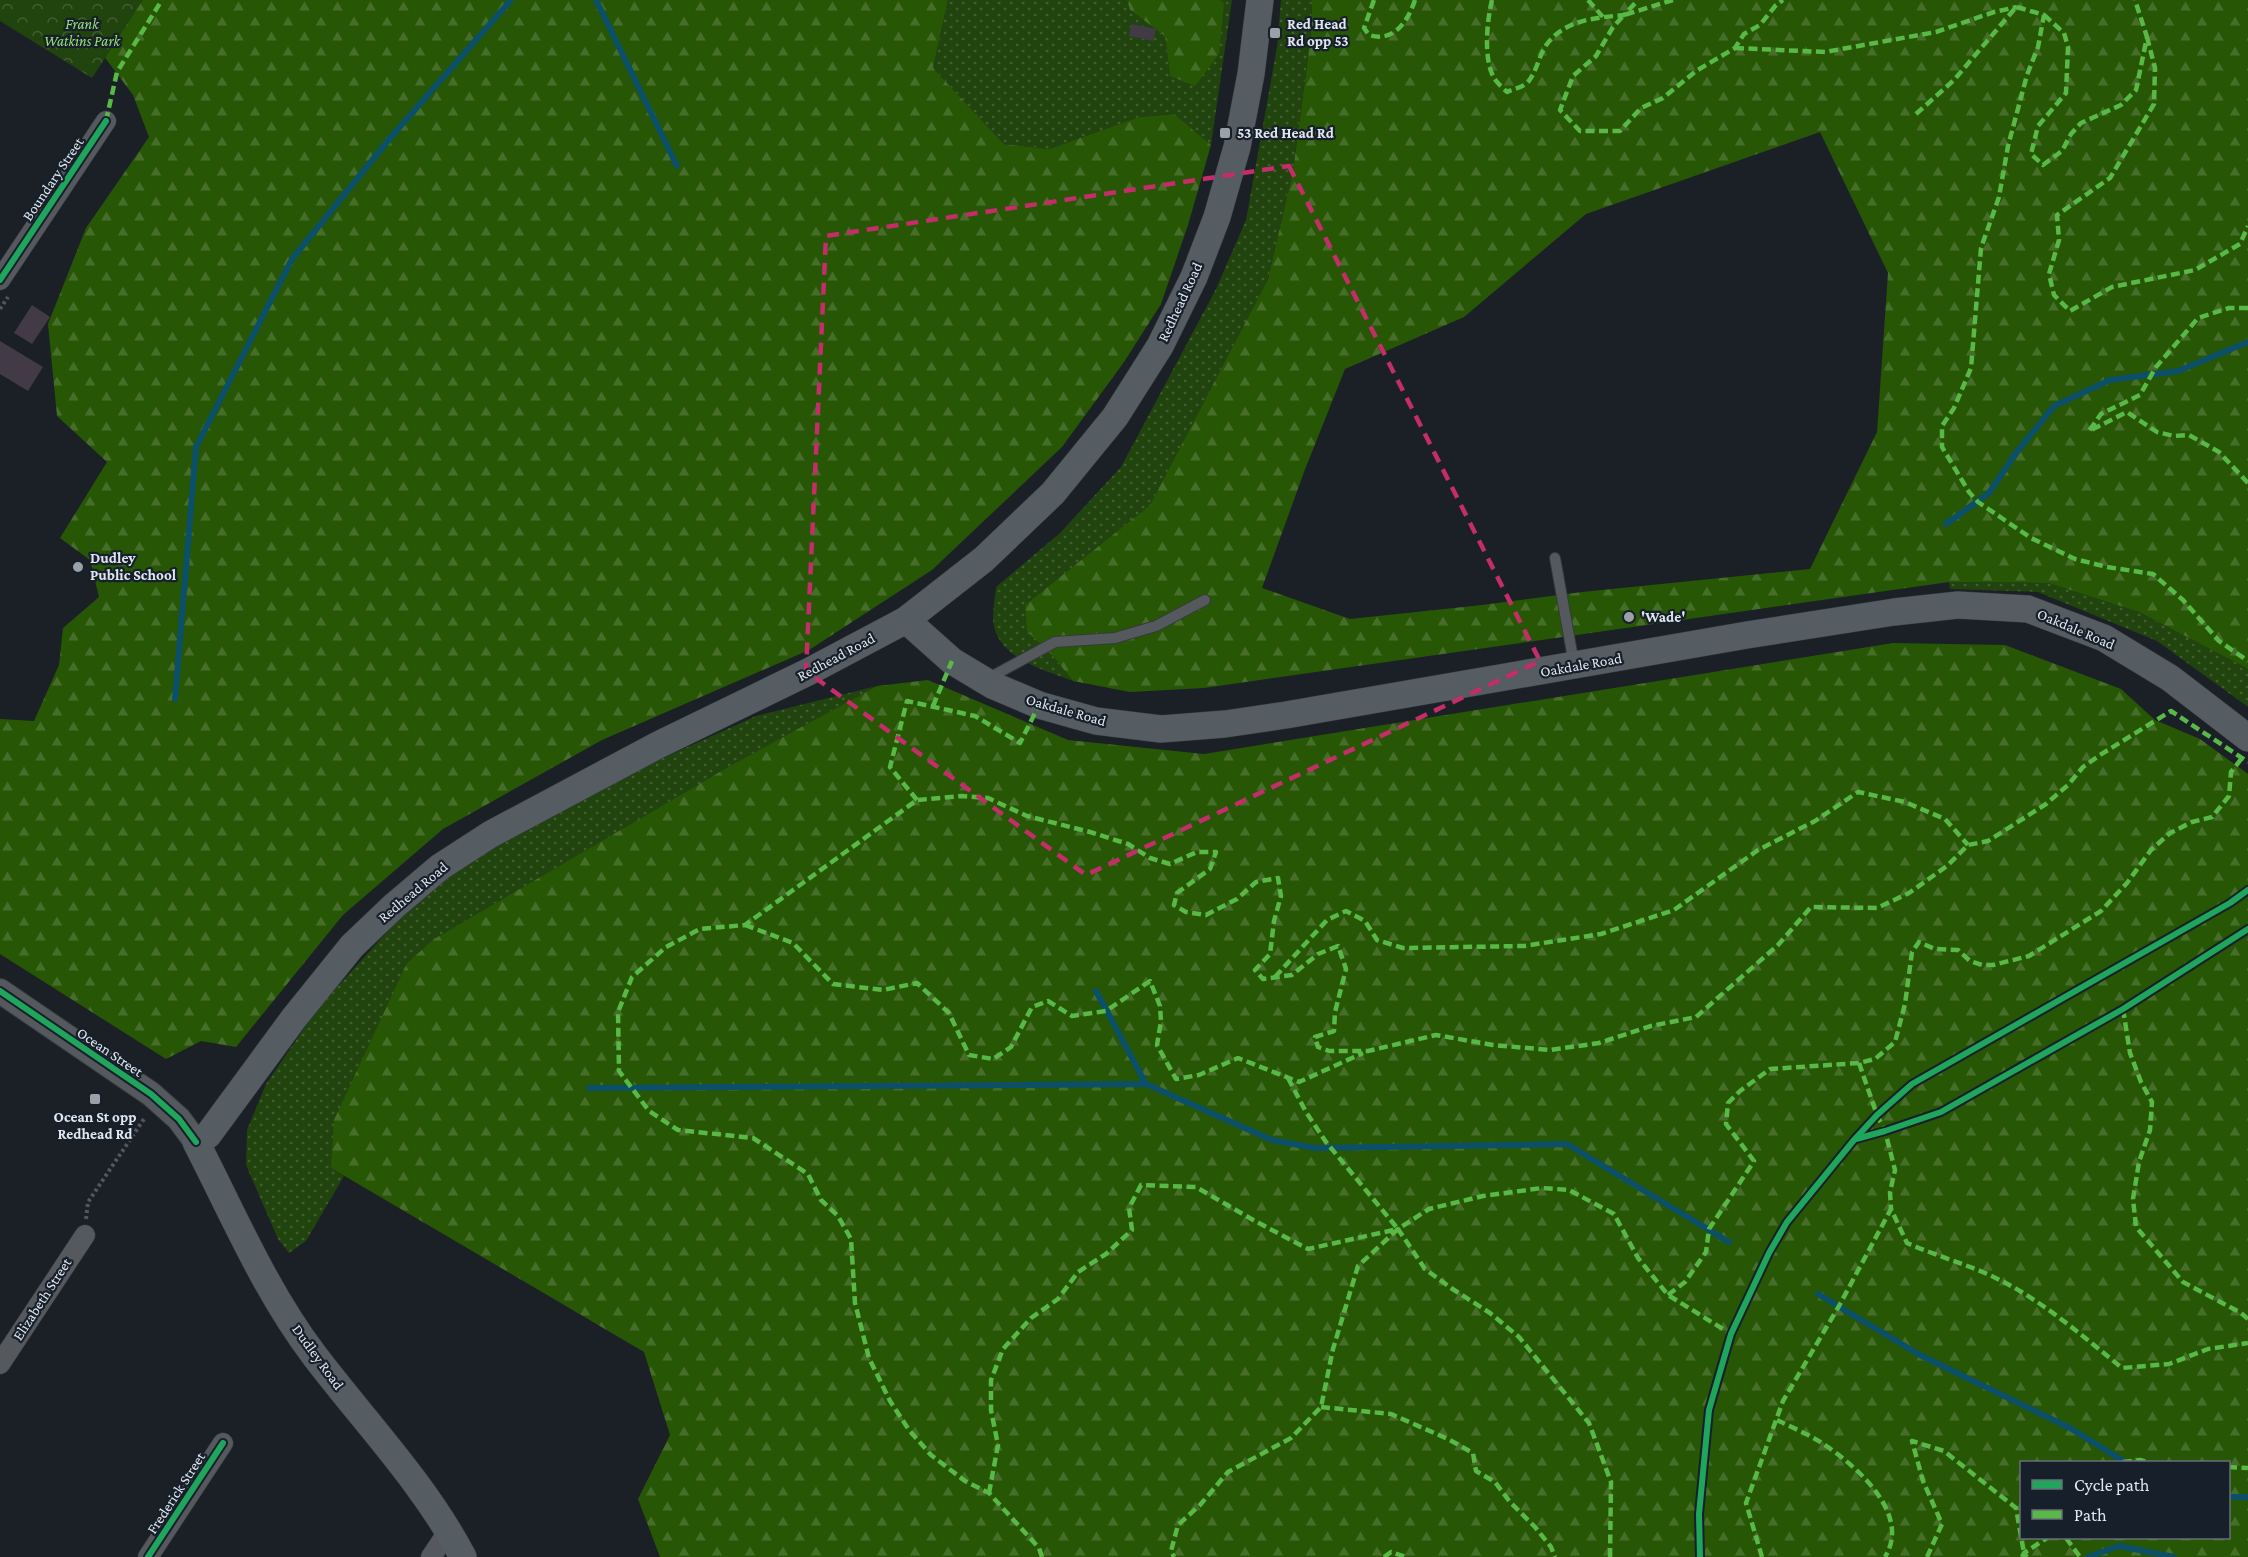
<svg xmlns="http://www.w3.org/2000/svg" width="2248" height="1557" viewBox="0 0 2248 1557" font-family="'Crimson Pro',serif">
<defs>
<pattern id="grass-dots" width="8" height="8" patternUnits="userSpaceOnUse" patternTransform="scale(1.5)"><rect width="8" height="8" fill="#21430e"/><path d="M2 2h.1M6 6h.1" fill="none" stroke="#415e31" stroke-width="1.8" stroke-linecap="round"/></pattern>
<pattern id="forest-firs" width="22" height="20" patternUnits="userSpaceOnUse" patternTransform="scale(1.5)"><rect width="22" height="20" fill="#275605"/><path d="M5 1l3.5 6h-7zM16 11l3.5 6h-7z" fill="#466e2a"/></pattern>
<pattern id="park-crowns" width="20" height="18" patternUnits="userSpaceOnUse" patternTransform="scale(1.5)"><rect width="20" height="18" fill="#21430e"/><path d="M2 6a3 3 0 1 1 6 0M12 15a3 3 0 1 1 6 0" fill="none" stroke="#415e31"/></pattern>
</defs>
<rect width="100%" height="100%" fill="#1a2026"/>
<g fill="url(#grass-dots)">
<path d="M948,0h179l3,10 35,26 5,40 54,-73 -4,-3h12l-21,145 -38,-31 -34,3 -90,32 -45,-5 -71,-76z"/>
<path d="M1281,0h31l-1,33 -18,138 -25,108 -118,226 -125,100 28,51 20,25c-29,-11 -77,-23 -80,-61 0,-11 2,-22 3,-33l64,-54 61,-66 95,-178 30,-69 31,-173z"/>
<path d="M1949,582l99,1 91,29 109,57v38l-91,-66 -119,-49 -88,-3z"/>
<path d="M877,686l-142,77 -301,176 -27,24 -76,205 13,8 -38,65 -17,12 -11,-14 -32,-74 1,-35 19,-46 52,-76 80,-88 95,-79 148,-73 115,-52z"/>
</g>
<g fill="url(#forest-firs)" fill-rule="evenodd">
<path d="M119,0h829l-15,68 71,76 45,5 90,-32 35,-3 37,31 -23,80 -27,79 -37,58 -62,85 -130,123 -123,80 -207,90 -159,89 -100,86 -107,132 -35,-6 -35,18 -166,-105v-235l34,2 25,-56 4,-37 36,-31 -9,-37 -30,-22 47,-76 -50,-46 -9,-92 38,-96 63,-91 -16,-42 -39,-52z"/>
<path d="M1127,0h93l4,3 -5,51 -24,32 -25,-10 -5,-40 -35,-26z"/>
<path d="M1312,0h936v669l-109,-57 -91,-29 -99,-1 -745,106 -74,4 -57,-11 -20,-25 -26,-25 -2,-26 125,-100 118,-226 25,-108 18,-137zM1820,132l68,141 -11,159 -67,137 -228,23 -100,13 -132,14 -88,-31 42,-116 41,-103 119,-52 122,-103z"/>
<path d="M1893,643l112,2 116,44 34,31 45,19 48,35v783h-1588l-22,-58 32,-64 -26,-83 -313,-184 3,-48 73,-157 27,-24 301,-176 142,-77 51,-6 140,60 136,14zM2022,1462h206v76h-206z"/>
</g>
<path fill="url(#park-crowns)" d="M0,0h143l-51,78 -92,-57z"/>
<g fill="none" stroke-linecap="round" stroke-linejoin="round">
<g stroke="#0b5068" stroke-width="6">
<path d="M596,0l81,166"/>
<path d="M1946,524l43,-31 27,-40 38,-47 56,-26 68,-9 70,-29"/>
<path d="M175,699l21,-252 96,-188 99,-122 120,-137"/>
<path d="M1096,991l50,93"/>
<path d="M589,1088l557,-4 126,56 43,8 252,-4 162,98"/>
<path d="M1818,1294l102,61 150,73 55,34"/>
<path d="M2228,1497h20"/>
<path d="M2088,1557l31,-11 55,11"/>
</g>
</g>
<g fill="#433a48">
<path d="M1131,24l25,5 -3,12 -24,-5z"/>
<path d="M32,305l18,12 -18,27 -18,-11z"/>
<path d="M0,341l43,26 -15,24 -28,-17z"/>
</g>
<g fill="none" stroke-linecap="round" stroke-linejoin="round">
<defs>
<g id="service">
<path d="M1555,558l19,106"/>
<path d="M987,679l68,-37 60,-4 41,-12 49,-26"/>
</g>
<g id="minor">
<path d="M0,280l106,-159"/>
<path d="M0,1364l85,-129"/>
<path d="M148,1557l75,-114"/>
<path d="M431,1557l18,-27"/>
</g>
<path id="tertiary" d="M0,991l151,103 28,25 17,23"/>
<g id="secondary">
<path d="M906,620l46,41 40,24 47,20 57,16 65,8 64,-5 61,-9 461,-80 147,-23 64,-7 70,4 76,29 66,40 78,60"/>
<path d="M463,1557c-39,-74 -99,-136 -149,-202 -49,-65 -81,-141 -118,-213l12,-7 86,-117 58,-72 42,-40 46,-39 51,-33 167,-89 150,-73 98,-52 78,-61 69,-66 62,-76 45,-71 34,-69 23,-60 20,-70 14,-73 9,-74"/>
</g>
</defs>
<use href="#service" stroke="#353a3f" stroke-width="12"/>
<use href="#minor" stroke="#353a3f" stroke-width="21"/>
<use href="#tertiary" stroke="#353a3f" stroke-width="26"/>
<use href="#secondary" stroke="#353a3f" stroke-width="28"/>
<g stroke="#53575c" stroke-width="4" stroke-dasharray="3 3" stroke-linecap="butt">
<path d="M0,309l8,-12"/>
<path d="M86,1219l2,-17 56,-83"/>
</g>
<use href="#service" stroke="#55595d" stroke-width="10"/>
<use href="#minor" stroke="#55595d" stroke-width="20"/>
<use href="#tertiary" stroke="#55595d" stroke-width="24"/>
<use href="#secondary" stroke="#555c62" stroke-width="27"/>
<g stroke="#58b947" stroke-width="4.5" stroke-dasharray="9 4.5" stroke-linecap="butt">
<path d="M1374,0l-10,28 5,7c25,8 39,-14 46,-35"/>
<path d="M1492,0c-5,21 -9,58 2,78 3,5 9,10 13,14 6,-3 17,-5 21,-10 9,-11 11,-27 19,-38 19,-25 49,-26 77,-29l14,-15"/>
<path d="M1588,0l15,17"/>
<path d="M1673,0l-49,15 -11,12 -17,29 -23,20 -13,34 20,21h40l21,-23 22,-10 33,-27 39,-23 9,-14 16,-9 16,-20 7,-5"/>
<path d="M2017,7l27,8 -6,32 -11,28 -19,71 -9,51 -18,51 -10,120 -17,40 -12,18v21l27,45 9,10 53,36 44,21 32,8 46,7 30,26 36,41 29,20"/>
<path d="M2044,15l20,18 4,14 -2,46 -28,33 -7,28 12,11 19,-14 9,-17 10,-11 40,-18 15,-15 11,-53 -12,-37"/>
<path d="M2147,37l8,31 -1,36 -44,74 -53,37 2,25 -10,34 5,21 16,16 42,-24 83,-17 45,-26 8,-18"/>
<path d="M1735,48l90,4 111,-20 58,-20 23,-5"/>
<path d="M1916,114l38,-34 63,-74"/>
<path d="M106,121l11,-49 45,-72"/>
<path d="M2248,308h-19l-31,10 -42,49 -16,28 -39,19 -12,17 38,-19 30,20 17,4 15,-1 30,17 29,31"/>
<path d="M933,706l19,-45"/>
<path d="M917,800l-27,-33 17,-66 68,15 45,27 19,-38"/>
<path d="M745,925l48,18 40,41 50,6 34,-7 32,30 20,42 24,4 18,-12 21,-40 16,-6 24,15 34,-5 44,-30 10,25 1,15 -4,24 19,34 23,-4 39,-17 61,24 64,-29"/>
<path d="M1275,977l52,-57 19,-9 19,10 12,19 26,8 121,-2 77,-12 73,-24 84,-60 57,-29 43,-29 47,10 40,17 23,26"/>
<path d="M2123,1009l7,44 11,29 11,20 -2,28 -11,32 -6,37 3,28 47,55 58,31 7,6"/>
<path d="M1859,1063l18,52 8,16 10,39 -5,22 1,17"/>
<path d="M1288,1078l18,34 20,30 72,87"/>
<path d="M1668,1295l17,-13 21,-30 3,-23 45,-68 -28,-37 2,-21 12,-12 30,-22 89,-6 16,-4 20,-17 10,-38 7,-52 7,-10 16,7 23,1 12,11 12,4h11l36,-9 72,-45 26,-28 24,-33 19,-17 22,-11 20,-5 17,-21 2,-24 11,-14"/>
<path d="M1321,1407l70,7 57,25 25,14 3,18 19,11 15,20 25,25 16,20 4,10"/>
<path d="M1777,1420c14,7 31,14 45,23 33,22 90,70 63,114"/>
<path d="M2123,1462l17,-2 7,2"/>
<path d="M2228,1467l20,1"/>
<path d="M989,1493l9,-48 -7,-35v-30l12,-31 28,-31 27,-19 20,-27 28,-18 26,-24 -3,-22 12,-23 55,2 59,34 53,28 90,-20 -40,37 -25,83 -12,58 -30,31 -63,34 -28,33 -22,20 -7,26 3,6"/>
<path d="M2066,1538l14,19"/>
<path d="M1042,1557l-3,-9 -50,-55 -24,-12 -34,-26 -22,-25 -19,-29 -21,-43 -14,-55 -4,-64 -13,-23 -17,-16 -13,-26 -55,-36 -75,-8 -29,-19 -30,-40 -1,-59 14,-35 34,-30 34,-18 45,-4 172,-125 45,-4 26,2 39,18 63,16 38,12 22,14 20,6 27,-12h19l-6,17 -33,24 -3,12 12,7 20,3 31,-16 19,-17 22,-4 3,18 -7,25 -4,33 -15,16 8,9 29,-4 26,-21 20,-8 8,23 -11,43 -1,19 -19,6 3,10 11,4h39l68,-16 57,10 57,5 49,-7 52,-17 45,-9 82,-72 33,-38 66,1 32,-15 38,-27 21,-21 20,-4 58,-37 22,-19 15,-18 17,-12 71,-44 77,51"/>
<path d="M1384,1557l7,-5 15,5"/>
<path d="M1610,1557l1,-75 -22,-59 -70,-86 -29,-24 -39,-25 -26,-19 -27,-40 31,-20 54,-13 59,-8 27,2 45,24 24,44 30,37 63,39"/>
<path d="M1762,1557l-16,-54 37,-102 56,-95 52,-97 16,34c25,11 52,19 78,30 51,22 94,60 137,95l47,-4 39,-15 40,-6"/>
<path d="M1927,1557l15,-33 -19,-43 -11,-40 32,10 72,57 8,45 3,4"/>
<path d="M2022,1557l2,-4 23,-15"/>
</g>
<defs>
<g id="cycleway">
<path d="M0,280l106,-159"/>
<path d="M0,991l151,103 28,25 17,23"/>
<path d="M1856,1139l29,-8 56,-19 182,-103 125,-80"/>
<path d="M148,1557l75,-114"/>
<path d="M1700,1557l-1,-43 10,-104 22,-76 38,-81 18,-31 67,-82 23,-25 35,-31 318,-181 18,-13"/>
</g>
</defs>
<use href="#cycleway" stroke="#161f2a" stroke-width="10"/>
<use href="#cycleway" stroke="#20a55d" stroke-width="6"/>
</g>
<path fill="none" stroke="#c52d6a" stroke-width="4.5" stroke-dasharray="12 8" stroke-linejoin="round" d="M1289,166l251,495 -454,214 -280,-204 20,-435z"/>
<g fill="#9ba1a8" stroke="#161f2a" stroke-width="2">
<rect x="1269" y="27" width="12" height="12" rx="3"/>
<rect x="1219" y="127" width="12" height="12" rx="3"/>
<circle cx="78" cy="567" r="6"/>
<circle cx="1629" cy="617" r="6"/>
<rect x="89" y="1093" width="12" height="12" rx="3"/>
</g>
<g text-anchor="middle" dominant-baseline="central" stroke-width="4.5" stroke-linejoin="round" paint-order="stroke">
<g font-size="15" font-style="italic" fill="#99e377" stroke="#161f2a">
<text x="82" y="24">Frank<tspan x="82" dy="17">Watkins Park</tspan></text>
</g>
<g font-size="15" font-weight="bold" fill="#e0e7ee" stroke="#161f2a" text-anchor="start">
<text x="1287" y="24">Red Head<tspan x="1287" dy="17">Rd opp 53</tspan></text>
<text x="1237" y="133">53 Red Head Rd</text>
<text x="90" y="558">Dudley<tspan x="90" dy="17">Public School</tspan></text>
<text x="1641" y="617">'Wade'</text>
<text x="95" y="1117" text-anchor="middle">Ocean St opp<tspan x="95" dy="17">Redhead Rd</tspan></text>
</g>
<g font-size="15" fill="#e0e7ee" stroke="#161f2a">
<text transform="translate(53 179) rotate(-56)">Boundary Street</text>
<text transform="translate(1180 302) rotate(-65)">Redhead Road</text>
<text transform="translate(2076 629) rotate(23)">Oakdale Road</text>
<text transform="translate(836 657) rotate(-28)">Redhead Road</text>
<text transform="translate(1581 665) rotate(-10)">Oakdale Road</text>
<text transform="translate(1066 710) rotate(16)">Oakdale Road</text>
<text transform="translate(413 892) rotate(-40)">Redhead Road</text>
<text transform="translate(110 1052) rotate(34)">Ocean Street</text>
<text transform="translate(42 1299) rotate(-57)">Elizabeth Street</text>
<text transform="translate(318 1357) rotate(54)">Dudley Road</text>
<text transform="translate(176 1493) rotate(-57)">Frederick Street</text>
</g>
</g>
<rect x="2020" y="1461" width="210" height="78" fill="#161f2a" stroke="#676f78" stroke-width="1.5"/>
<rect x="2032" y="1480" width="30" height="9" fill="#20a55d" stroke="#676f78" stroke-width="1.5"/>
<text x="2074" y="1491" font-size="18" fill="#e0e7ee">Cycle path</text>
<rect x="2032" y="1510" width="30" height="9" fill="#58b947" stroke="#676f78" stroke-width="1.5"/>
<text x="2074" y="1521" font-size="18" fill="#e0e7ee">Path</text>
</svg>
